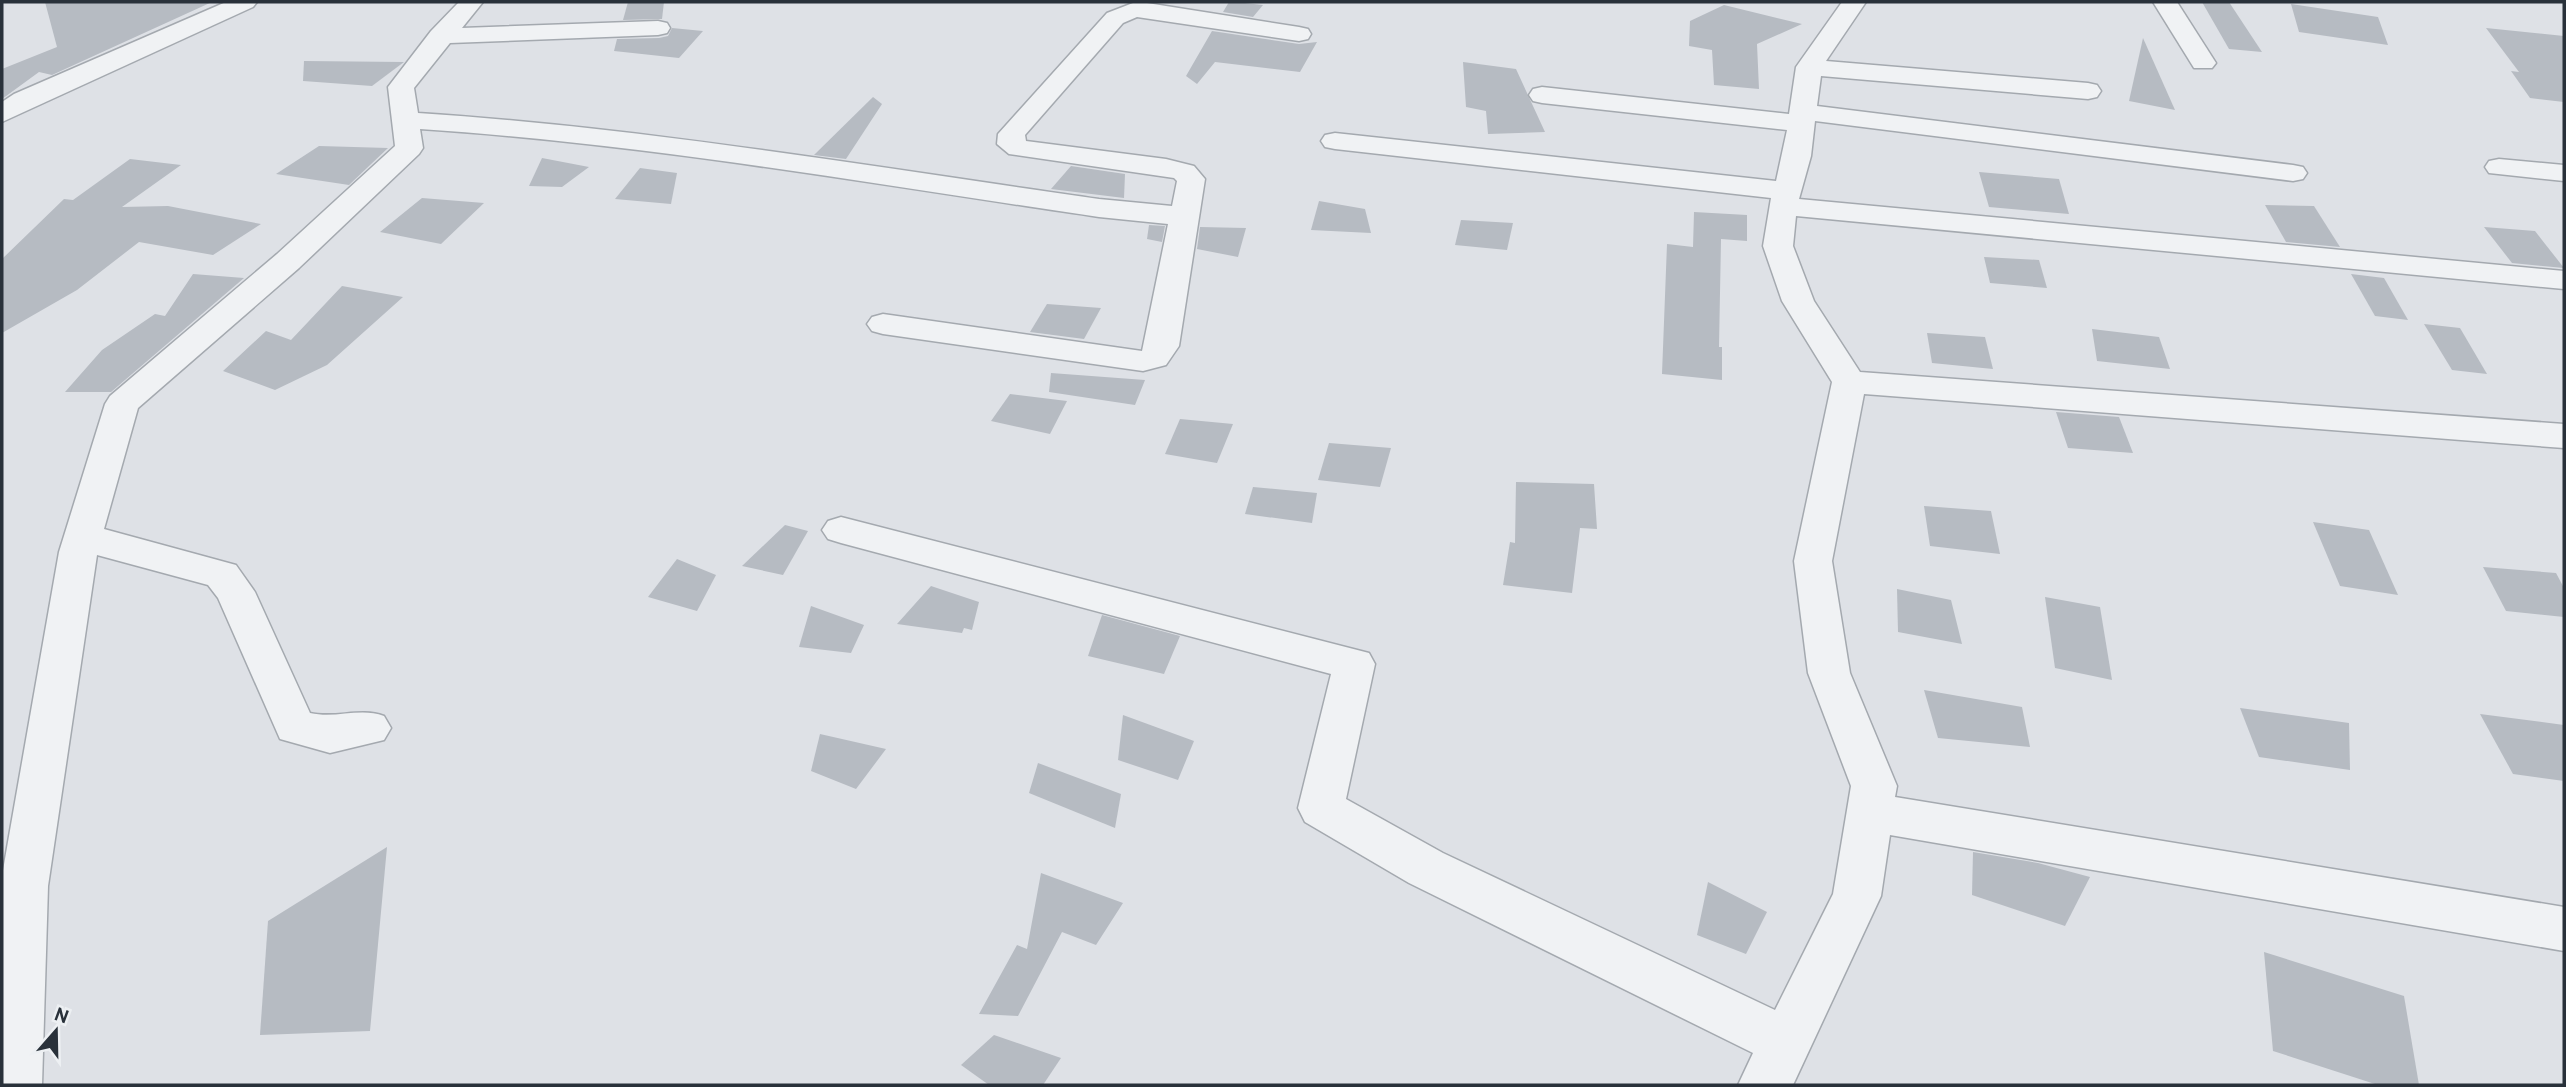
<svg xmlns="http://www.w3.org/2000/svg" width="2566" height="1087" viewBox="0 0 2566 1087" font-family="Overpass,sans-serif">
<rect width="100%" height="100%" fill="#dee1e6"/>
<g fill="#b6bbc2">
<path d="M45,2h167l-160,73 -13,-3 -37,27v-30l55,-22z"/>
<path d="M628,2h36l-2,17 -39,1z"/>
<path d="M1229,2h7l27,3 -10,12 -30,-5z"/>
<path d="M2202,2h27l33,50 -33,-3z"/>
<path d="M2291,4l87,13 10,28 -89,-13z"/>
<path d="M1724,5l78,19 -45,20 2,45 -45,-4 -2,-35 -23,-4 1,-25z"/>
<path d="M672,28l31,3 -24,27 -65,-7 3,-12 42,-1 9,-2z"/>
<path d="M2486,28l78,8v66l-34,-4 -19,-27 8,1z"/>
<path d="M1212,31l87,13 18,-2 -17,30 -85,-10 -18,22 -11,-8z"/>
<path d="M2143,38l32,72 -46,-9z"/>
<path d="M304,61l100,1 -32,24 -69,-5z"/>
<path d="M1463,62l53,7 29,63 -57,2 -2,-23 -20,-4z"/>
<path d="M873,97l9,7 -36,55 -32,-4z"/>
<path d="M319,146l69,2 -39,37 -73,-11z"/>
<path d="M542,158l47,9 -27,20 -33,-1z"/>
<path d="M130,159l51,6 -59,42 46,-1 93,18 -48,31 -74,-13 -62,48 -75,43v-74l62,-60 9,1z"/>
<path d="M1071,166l54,8 -1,24 -73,-9z"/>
<path d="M640,168l37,5 -6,31 -56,-5z"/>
<path d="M1979,172l80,7 10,35 -80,-7z"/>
<path d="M422,198l62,5 -43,41 -61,-12z"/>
<path d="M1319,201l46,8 6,24 -60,-3z"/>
<path d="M2265,205l49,1 26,41 -54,-5z"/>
<path d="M1694,212l53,3v26l-26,-2 -2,108h3v33l-60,-6 5,-130 26,3z"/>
<path d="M1461,220l52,3 -6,27 -52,-5z"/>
<path d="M1149,225l16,1 -3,16 -15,-3z"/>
<path d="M1200,227l46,1 -8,29 -41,-8z"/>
<path d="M2484,227l51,4 29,37 -52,-5z"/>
<path d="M1984,257l55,3 8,28 -57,-5z"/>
<path d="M193,274l51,4 -133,114h-46l37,-42 53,-36 10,2z"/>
<path d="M2351,274l33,4 24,42 -33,-4z"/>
<path d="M342,286l61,11 -76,68 -52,25 -52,-19 43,-40 25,9z"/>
<path d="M1047,304l54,4 -17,31 -54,-7z"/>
<path d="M2424,324l36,4 27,46 -35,-4z"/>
<path d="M2092,329l67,8 11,32 -73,-8z"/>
<path d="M1927,333l58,4 8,32 -61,-6z"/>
<path d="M1051,373l94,7 -10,25 -86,-13z"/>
<path d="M1010,394l57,7 -17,33 -59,-13z"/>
<path d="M2056,412l63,5 14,36 -65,-5z"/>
<path d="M1180,419l53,5 -16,39 -52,-9z"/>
<path d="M1329,443l62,5 -11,39 -62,-7z"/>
<path d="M1516,482l78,2 3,45 -17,-1 -8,65 -69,-8 7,-43 5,1z"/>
<path d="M1253,487l64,6 -5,30 -67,-9z"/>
<path d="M1924,506l67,5 9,43 -70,-8z"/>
<path d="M2313,522l56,8 29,65 -58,-9z"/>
<path d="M785,525l23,6 -25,44 -41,-9z"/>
<path d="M677,559l39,16 -19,36 -49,-14z"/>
<path d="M2483,567l73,6 8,15v29l-58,-6z"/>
<path d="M931,586l48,16 -7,28 -8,-2 -2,5 -65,-9z"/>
<path d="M1897,589l54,11 11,44 -64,-12z"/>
<path d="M2045,597l55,10 12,73 -57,-12z"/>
<path d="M811,606l53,19 -13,28 -52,-6z"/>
<path d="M1102,615l78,21 -16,38 -76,-18z"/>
<path d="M1924,690l98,17 8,40 -92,-9z"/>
<path d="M2240,708l109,15 1,47 -91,-13z"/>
<path d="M2480,714l84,11v56l-51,-7z"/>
<path d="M1123,715l71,26 -16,39 -60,-20z"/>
<path d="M820,734l66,15 -30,40 -45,-18z"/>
<path d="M1038,763l83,31 -6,34 -86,-35z"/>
<path d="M387,847l-17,184 -110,4 8,-114z"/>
<path d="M1973,852l65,11 52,14 -25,49 -93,-31z"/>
<path d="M1041,873l82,30 -27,42 -34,-13 -44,84 -39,-2 38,-69 10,4z"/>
<path d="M1708,882l59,30 -21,42 -49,-19z"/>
<path d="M2264,952l140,44 15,89h-41l-105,-34z"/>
<path d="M994,1035l67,23 -18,27h-54l-28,-20z"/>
</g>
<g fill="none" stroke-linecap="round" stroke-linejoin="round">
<defs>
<g id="minor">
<path d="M226,2h31l-4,5 -251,115v-20l12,-8z"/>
<path d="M459,2h24l-21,26 196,-7 9,2 3,5 -3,5 -9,2 -208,8 -36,45 4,25c228,15 455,54 681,86l73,7 5,-25 -3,-3 -165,-24 -12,-10 1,-10 109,-121 26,-10h14l152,24 9,2 3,5 -3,5 -9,2 -162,-24 -14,6 -98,112 1,6 140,18 28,7 11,13 -26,167 -13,19 -23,6 -260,-37 -11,-3 -5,-7 5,-7 11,-3 259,37 26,-127 -69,-7c-226,-33 -451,-73 -679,-88l3,19 -4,6 -120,114 -161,140 -34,121 132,36 19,27 55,121c26,6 50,-6 74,3l7,12 -7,12 -54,13 -50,-14 -62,-141 -10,-13 -111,-30 -49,331 -6,199h-40v-209l57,-324 46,-148 5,-8 167,-142 118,-108 -7,-59 43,-56z"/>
<path d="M1842,2h24l-40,59 262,22 9,2 4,6 -4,6 -9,2 -267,-23 -4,30 476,59 10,2 4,6 -4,6 -10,2 -478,-60 -4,35 -12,43 765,72v18l-768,-73 -3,30 21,55 46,71 704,52v24l-700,-54 -32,167 18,112 47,113 -2,11 669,110v44l-674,-116 -9,61 -88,189h-55l15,-32 -344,-170 -104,-61 -7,-14 33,-134 -490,-131 -13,-4 -6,-9 6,-9 13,-4 528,136 6,11 -29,135 97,54 332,157 58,-116 18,-108 -43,-113 -14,-112 38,-179 -50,-81 -19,-55 8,-48 -436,-49 -10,-2 -4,-6 4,-6 10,-2 441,48 11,-51 -245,-27 -9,-2 -4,-6 4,-6 9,-2 247,27 7,-47z"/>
<path d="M2153,2h24l39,61 -4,5h-18z"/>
<path d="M2499,159l65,6v16l-75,-8 -4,-6 4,-6z"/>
</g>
</defs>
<use href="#minor" stroke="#a4a9af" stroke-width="3"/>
<use href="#minor" fill="#f0f2f4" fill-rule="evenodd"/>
</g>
<rect width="2566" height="1087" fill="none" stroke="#29313a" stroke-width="7"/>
<g transform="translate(56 1031) rotate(20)" stroke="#edf0f3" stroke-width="5" paint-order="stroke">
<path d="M0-5L12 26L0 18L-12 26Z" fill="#29313a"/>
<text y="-10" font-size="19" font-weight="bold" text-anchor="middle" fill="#29313a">N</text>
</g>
</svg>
